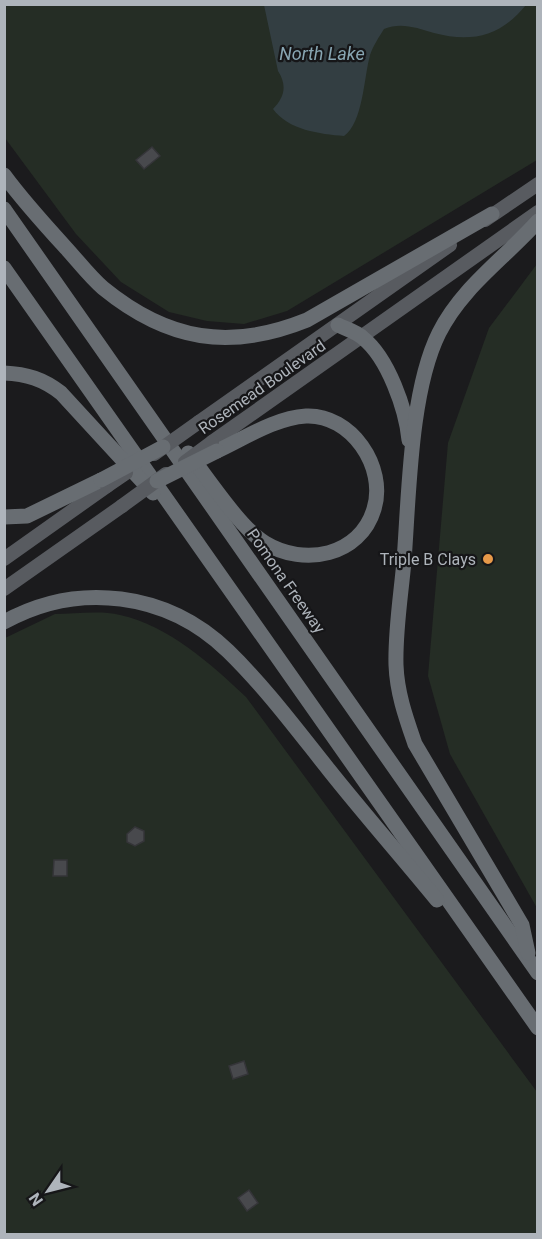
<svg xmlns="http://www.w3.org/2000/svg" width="542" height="1239" viewBox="0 0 542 1239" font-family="Roboto,sans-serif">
<rect width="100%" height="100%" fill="#1b1b1d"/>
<g fill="#252d25">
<path d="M4,5h533v155l-250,151 -43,13 -37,-3 -38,-9 -48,-30 -45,-48 -71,-96z"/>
<path d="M537,264v644l-87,-154 -22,-78 20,-233 41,-115z"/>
<path d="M55,614c20,0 45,-4 65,1 49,11 91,49 126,82l291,395v142h-532v-596z"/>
</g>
<path fill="#333e42" d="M264,5v-1l262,1c-25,31 -54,38 -92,28 -17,-5 -33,-11 -50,-4 -5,8 -11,17 -14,26 -6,22 -7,68 -26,81 -24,-2 -56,-6 -71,-27 12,-12 14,-24 5,-38z"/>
<g fill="#48494d" stroke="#353539" stroke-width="1.5">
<path d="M152,147l8,9 -16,13 -8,-9z"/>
<path d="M135,827l9,4v10l-9,5 -8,-4v-8z"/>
<path d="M54,860h13v16h-14z"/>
<path d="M244,1061l4,13 -15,5 -4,-13z"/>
<path d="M249,1190l9,13 -11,8 -9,-13z"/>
</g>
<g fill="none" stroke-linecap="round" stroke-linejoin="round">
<g stroke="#585b60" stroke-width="14">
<path d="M485,220l53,-36"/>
<path d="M199,422l251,-177"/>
<path d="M212,442l326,-230"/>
<path d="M4,559l103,-73"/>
<path d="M4,589l118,-83"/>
</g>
<g stroke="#686d72" stroke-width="15">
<path d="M4,175c19,26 41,50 62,73 12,13 24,29 37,40 65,53 127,63 204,32l185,-106"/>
<path d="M4,209l534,764"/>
<path d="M4,268l534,760"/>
<path d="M338,325c8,4 19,7 25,13 25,20 43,71 46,102"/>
<path d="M4,373c23,1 39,6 57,20l92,100"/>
<path d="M188,453c20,25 52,75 77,90 39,24 95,13 109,-34 13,-42 -23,-95 -68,-93 -31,2 -61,22 -89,35"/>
<path d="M4,517l23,-1 74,-36"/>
<path d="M4,622c74,-41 163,-30 224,29 37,36 69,79 101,119 35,44 72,86 108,130"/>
<path d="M528,953l-6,-28 -107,-181c-9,-26 -18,-51 -19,-79 -1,-34 5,-70 8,-104 5,-66 6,-170 35,-228 23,-46 65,-74 99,-112"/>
</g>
<g stroke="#585b60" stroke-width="14">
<path d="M154,454l45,-32"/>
<path d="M185,462l27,-20"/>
<path d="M107,486l19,-13"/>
<path d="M122,506l44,-32"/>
</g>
<g stroke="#686d72" stroke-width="15">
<path d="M101,480l62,-33"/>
<path d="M157,481l60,-30"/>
</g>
</g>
<circle fill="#e79949" stroke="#161618" stroke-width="2" cx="488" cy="559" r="6"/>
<g text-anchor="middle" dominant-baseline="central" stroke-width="4.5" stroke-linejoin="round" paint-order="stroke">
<g font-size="16" fill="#aeb4bb" stroke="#161618">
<text transform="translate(262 387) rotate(-35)">Rosemead Boulevard</text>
<text transform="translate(286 581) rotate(55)">Pomona Freeway</text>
</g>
<g font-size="16" fill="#aeb4bb" stroke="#161618" text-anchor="end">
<text x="476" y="559">Triple B Clays</text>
</g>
<g font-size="18" font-style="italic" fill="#88a6b3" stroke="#161618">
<text x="322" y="53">North Lake</text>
</g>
</g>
<rect width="542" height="1239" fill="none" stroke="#aeb4bb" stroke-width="12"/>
<g transform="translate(48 1191) rotate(235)" stroke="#161618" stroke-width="4.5" paint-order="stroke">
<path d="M0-4.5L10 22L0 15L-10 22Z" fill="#aeb4bb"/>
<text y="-9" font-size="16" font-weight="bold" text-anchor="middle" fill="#aeb4bb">N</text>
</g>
</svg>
